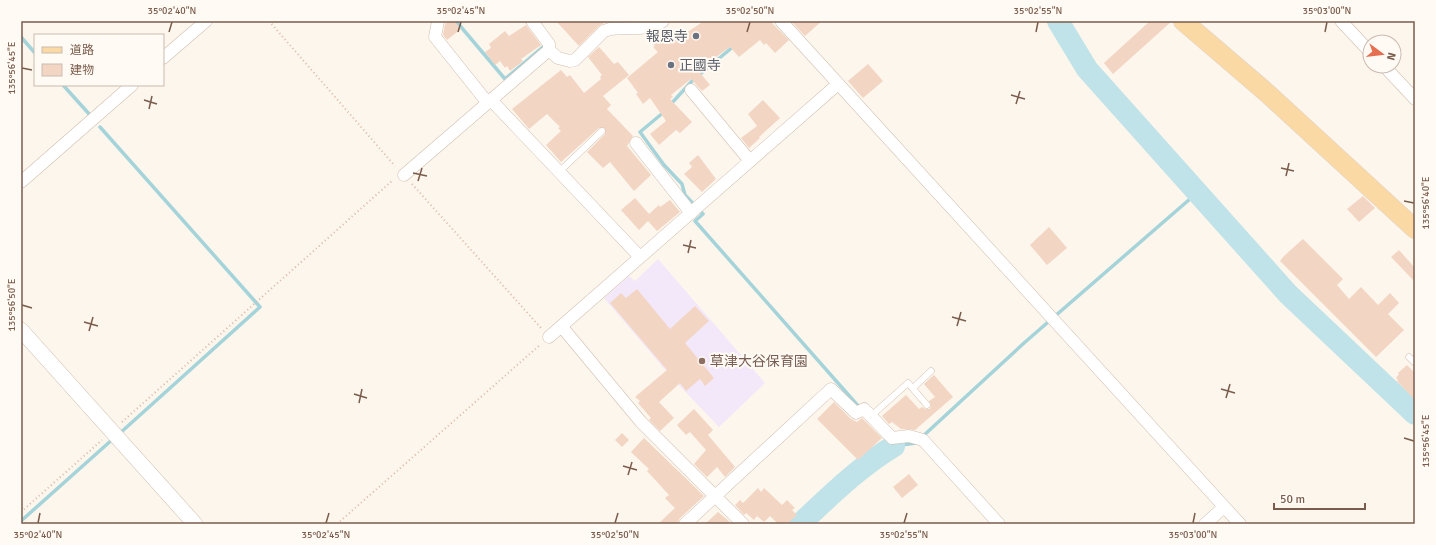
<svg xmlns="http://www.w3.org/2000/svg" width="1436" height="545" viewBox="0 0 1436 545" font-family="Signika,'Noto Sans JP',sans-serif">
<rect width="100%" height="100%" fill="#fdf6ec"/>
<path fill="#f3e8fa" d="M658,259l107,124 -46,44 -46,-48 -69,-81 25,-22 6,5z"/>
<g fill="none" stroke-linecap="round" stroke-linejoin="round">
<g stroke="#a5d3da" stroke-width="3.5">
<path d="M456,21l49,58 39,-33h3"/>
<path d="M21,37l14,16"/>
<path d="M63,85l27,30"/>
<path d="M670,105l23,-25 41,-34"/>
<path d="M664,112l-24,20 24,33 18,19 3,11 18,19 -8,7 165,187"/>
<path d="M100,127l160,180 -141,127"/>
<path d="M922,437l102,-94 174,-151"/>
<path d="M889,441l5,5 22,-3"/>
<path d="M21,521l93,-83"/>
</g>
<g stroke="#bfe3e8" stroke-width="22">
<path d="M1058,21l29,48 201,225 127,120"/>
<path d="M800,524c30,-28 59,-57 94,-78"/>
</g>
</g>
<g fill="#f3d5c3">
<path d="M449,21h5l7,8 -14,11 -4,-5 2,-11z"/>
<path d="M556,21h51l-8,5 -20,20z"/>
<path d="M704,21h66l19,19 -14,13 -9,-10 -2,2 -4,-5 -21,17 -9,-10 -32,23 12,15 -8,6 -11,-12 -20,16 2,2 -3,2 22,23 -12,11 -4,-3 -17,15 -9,-11 16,-13 -16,-23 -7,6 -7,-10 2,-1 -11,-15 31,-26 -5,-5 2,-1 -5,-6 11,-10 3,-1 10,12z"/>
<path d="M791,21h31l-17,15z"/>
<path d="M1150,21h22l-59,53 -9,-11z"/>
<path d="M526,25l15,20 -20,14 2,2 -13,10 -3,-5 -2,2 -5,-7 -5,4 -10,-13 6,-4 -2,-4 16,-13 4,5z"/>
<path d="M599,47l15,17 4,-2 11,13 -26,21 8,9 -4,4 26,27 -6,10 24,29 -17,16 -24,-29 -7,6 -16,-16 18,-18v-6h-6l-38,34 -15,-17 15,-14 -3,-3 2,-1 -13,-13 -18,15 -17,-20 49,-39 6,7 3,-2 14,18 17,-14 -1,-2 2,-2 -14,-18z"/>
<path d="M868,64l15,17 -20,17 -15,-17z"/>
<path d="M763,100l17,18 -21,19 1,1 -11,10 -8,-10 16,-12 -9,-12z"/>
<path d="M698,155l18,24 -14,13 -18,-18 8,-7 -3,-4z"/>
<path d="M1363,196l12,12 -16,14 -12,-13z"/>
<path d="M635,198l14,16 10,-9 1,2 10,-7 10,12 -23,19 -9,-10 -9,9 -18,-20z"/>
<path d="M1049,227l18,21 -20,17 -17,-20z"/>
<path d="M1303,239l40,40 -6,6 12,14 12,-12 17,18 12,-12 9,10 -11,11 16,16 -28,27 -96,-96 4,-5z"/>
<path d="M1399,250l16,18v14l-24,-25z"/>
<path d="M637,289l33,40 25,-23 14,15 -24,22 29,35 -9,8 -5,-7 -14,12 -6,-8 -21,19 15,16 -14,13 -11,-11 2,-2 -13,-15 2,-2 -5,-4 32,-27 -57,-67 11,-10 5,5z"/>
<path d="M1407,365l8,8v27l-18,-19 1,-1 -2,-2 3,-4 -1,-1z"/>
<path d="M934,375l19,22 -38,33 -14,-1 -9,-7 -3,2 -7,-8 24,-21 13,14 3,-2 4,2h4l1,-4 -2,-4 6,-4 -11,-13z"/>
<path d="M834,402l17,17 6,3 5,-4 20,20 -24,22 -41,-41z"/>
<path d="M694,409l19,21 -5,5 27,32 -10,10 -8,-10 -10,10 -13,-13 12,-14 -16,-18 -4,3 -9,-10z"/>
<path d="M622,433l7,7 -7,7 -7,-7z"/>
<path d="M644,438l60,58 -24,22 -3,6h-19l17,-16 -10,-10 4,-3 -22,-24 2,-2 -18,-17z"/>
<path d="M909,474l9,11 -16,13 -9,-11z"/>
<path d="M758,488l3,4 3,-4 18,17 5,-5 8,8 -3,2 5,5 -10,9h-9l-8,-8 -6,6 -7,-6 -3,4 -8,-7 -2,2 -9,-10 5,-5 3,3z"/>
<path d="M718,512l12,10v2h-25z"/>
</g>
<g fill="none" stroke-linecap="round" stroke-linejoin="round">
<defs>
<g id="service">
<path d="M559,172l43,-41"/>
<path d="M1409,357l6,6"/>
<path d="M913,388l18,-17"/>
<path d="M871,416l37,-33 19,22"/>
</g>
<g id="minor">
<path d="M438,21l-3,16 52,65"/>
<path d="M532,21l17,23v6l9,8 12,3 5,-1 29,-29 6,-2c17,-2 38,2 53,-8"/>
<path d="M781,21l459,503"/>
<path d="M1341,21l29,31"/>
<path d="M163,58l43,-37"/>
<path d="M1384,66l31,33"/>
<path d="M691,90l59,71"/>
<path d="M491,100l149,157"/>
<path d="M636,143l55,70"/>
<path d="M404,175l145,-125"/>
<path d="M21,182l111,-97"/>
<path d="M562,327l79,95 102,102"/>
<path d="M549,337l289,-253"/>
<path d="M685,524l146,-135 25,24 8,-4 28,29 17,-2 14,4 76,84"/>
<path d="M1205,524l19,-17"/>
</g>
<path id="tertiary" d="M21,330l174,194"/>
<path id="primary" d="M1183,21l84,72 148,136"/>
</defs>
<use href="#service" stroke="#d1beb0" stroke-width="7"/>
<use href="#minor" stroke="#d1beb0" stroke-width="13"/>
<use href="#tertiary" stroke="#d1beb0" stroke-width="16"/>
<use href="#primary" stroke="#dad1cd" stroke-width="20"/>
<g stroke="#d9b8a5" stroke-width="2" stroke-dasharray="1 3" stroke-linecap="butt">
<path d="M269,21l126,145"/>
<path d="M412,184l129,144"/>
<path d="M122,422l271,-242"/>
<path d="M21,512l81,-72"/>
<path d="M337,524l204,-180"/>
</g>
<use href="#service" stroke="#fff" stroke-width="6"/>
<use href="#minor" stroke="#fff" stroke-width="12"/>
<use href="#tertiary" stroke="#fff" stroke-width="15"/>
<use href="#primary" stroke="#fbd9a5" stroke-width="19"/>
</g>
<path fill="none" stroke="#7a5c4d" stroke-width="1.5" d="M169,32l3,-10M458,32l3,-10M747,32l3,-10M1036,32l2,-10M1325,32l2,-10M22,68l10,2M1011,95l14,4M144,100l13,4M1016,104l4,-13M149,109l3,-13M1281,168l13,3M413,173l14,3M1286,176l3,-13M418,181l4,-13M1404,201l10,2M683,245l13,3M688,253l3,-13M22,305l10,3M952,317l14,4M84,322l14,4M957,326l4,-14M89,331l4,-14M1221,389l14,4M354,394l13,4M1226,398l4,-14M359,403l3,-14M1404,438l10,3M623,466l14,4M628,475l4,-13M38,523l2,-10M326,523l3,-10M615,523l3,-10M904,523l3,-10M1193,523l2,-10"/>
<g fill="#6b7280" stroke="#fffaf3" stroke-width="1.5">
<circle cx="696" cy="36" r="4"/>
<circle cx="671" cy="65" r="4"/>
</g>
<circle fill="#8d6e63" stroke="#fffaf3" stroke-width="1.5" cx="702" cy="361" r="4"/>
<g text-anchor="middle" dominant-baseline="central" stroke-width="4" stroke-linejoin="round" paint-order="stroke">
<g font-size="14" fill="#5b616d" stroke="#fffaf3" text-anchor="end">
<text x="688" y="36">報恩寺</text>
<text x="679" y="65" text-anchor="start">正國寺</text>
</g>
<g font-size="14" fill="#785e54" stroke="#fffaf3" text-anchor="start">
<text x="710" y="361">草津大谷保育園</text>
</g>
</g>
<rect width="1436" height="545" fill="none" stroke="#fffaf3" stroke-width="44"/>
<rect x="34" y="34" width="130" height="52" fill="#fffaf3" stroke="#cabbb1"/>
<rect x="42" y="47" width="20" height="6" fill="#fbd9a5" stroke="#cabbb1"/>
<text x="70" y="54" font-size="12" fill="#7a5c4d">道路</text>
<rect x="42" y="64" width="20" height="12" fill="#f3d5c3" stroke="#cabbb1"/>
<text x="70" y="74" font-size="12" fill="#7a5c4d">建物</text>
<g transform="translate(1382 54) rotate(105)"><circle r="19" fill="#fffaf3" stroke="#cabbb1"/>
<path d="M0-3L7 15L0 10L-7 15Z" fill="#e76f51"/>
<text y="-6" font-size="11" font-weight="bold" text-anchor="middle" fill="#7a5c4d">N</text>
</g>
<path d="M1274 503v6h91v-6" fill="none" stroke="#7a5c4d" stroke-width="2"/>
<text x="1280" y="503" font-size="12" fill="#7a5c4d" stroke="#fffaf3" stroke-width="3" paint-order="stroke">50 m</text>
<rect x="22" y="22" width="1392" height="501" fill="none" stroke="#7a5c4d" stroke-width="1.5"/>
<g font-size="10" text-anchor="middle" fill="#7a5c4d">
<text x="172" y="14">35°02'40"N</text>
<text x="461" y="14">35°02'45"N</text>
<text x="750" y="14">35°02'50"N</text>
<text x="1038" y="14">35°02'55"N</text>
<text x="1327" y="14">35°03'00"N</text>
<text transform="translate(11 68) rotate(-90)" y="4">135°56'45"E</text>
<text transform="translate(1425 203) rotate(-90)" y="4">135°56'40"E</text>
<text transform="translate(11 305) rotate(-90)" y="4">135°56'50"E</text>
<text transform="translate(1425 441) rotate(-90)" y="4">135°56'45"E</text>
<text x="38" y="538">35°02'40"N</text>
<text x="326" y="538">35°02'45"N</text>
<text x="615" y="538">35°02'50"N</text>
<text x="904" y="538">35°02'55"N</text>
<text x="1193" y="538">35°03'00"N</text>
</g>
</svg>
